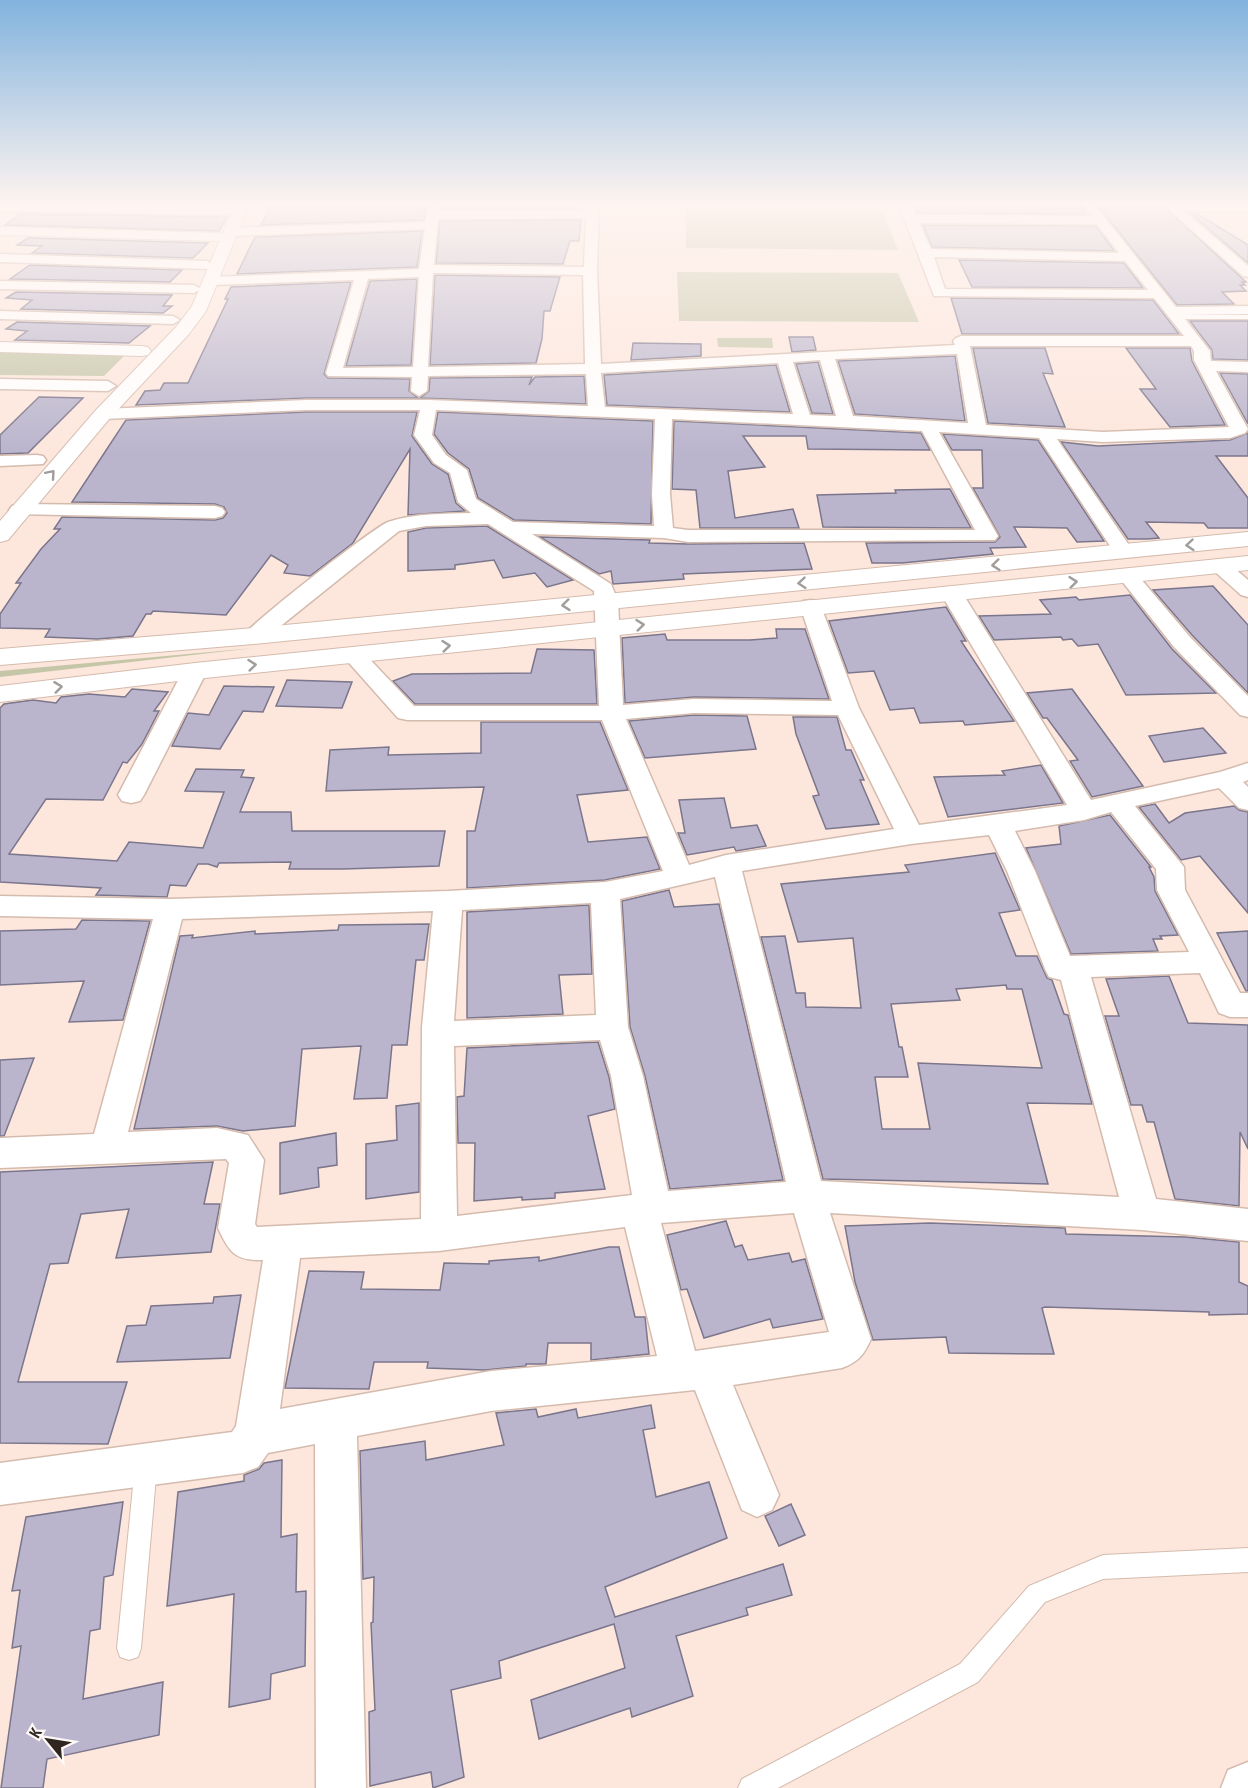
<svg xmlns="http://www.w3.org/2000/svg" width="1248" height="1788" viewBox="0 0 1248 1788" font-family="'PT Sans Narrow',sans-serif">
<rect width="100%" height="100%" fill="#fde7dd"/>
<g fill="#c4c6a7">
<path d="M686,209l196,1 16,40 -212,-2z"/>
<path d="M677,272l221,1 21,49 -240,-1z"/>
<path d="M717,338h55l1,10 -55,-1z"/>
<path d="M0,350l126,4 -22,22 -104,-1z"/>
<path d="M254,648l-254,29v-6z"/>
</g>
<g fill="#bab5cd" stroke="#7b768c" stroke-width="1.5" fill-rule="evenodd">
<path d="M273,202h100l-2,5 54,-1 -1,14 -163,5z"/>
<path d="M442,202h134l-1,6 -133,1z"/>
<path d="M912,202h166l8,12 -169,-1z"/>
<path d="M1095,202h64l87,80h-4l3,3h-5l6,6 -24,1 12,12 -57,1z"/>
<path d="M1190,213h6l52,32v18z"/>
<path d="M20,214l207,3 -8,14 -214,-6z"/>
<path d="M581,220l-2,21h-9l-7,23 -127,-1 4,-42z"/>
<path d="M923,225l173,1 18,25 -182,-4z"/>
<path d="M422,231l-5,36 -180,7 18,-37z"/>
<path d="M28,238l180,5 -15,15 -161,-5 10,-7 -25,-1z"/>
<path d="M959,260l165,3 19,25 -171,-1z"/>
<path d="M30,265l152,5 -12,12 -160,-3z"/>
<path d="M435,275l125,2 -10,34h-6l-2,28 -6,24 -106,2z"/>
<path d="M417,279l-6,86 -65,1 24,-85z"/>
<path d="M351,282l-27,92 4,4 82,1 -1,12 9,7h-112l-170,7 9,-14 15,-1 4,-7h24l40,-84h-3l6,-12z"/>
<path d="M16,292l156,3 -9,11h9l-9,7 -142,-4 11,-9 -26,-2z"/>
<path d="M951,298l202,2 26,34h-217z"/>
<path d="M1190,321h58v39l-35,-1 -1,-9z"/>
<path d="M17,322l133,4 -21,17 -114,-3 12,-9 -21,-2z"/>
<path d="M789,337h24l3,13 -24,2z"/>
<path d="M633,343l68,1v12l-70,4z"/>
<path d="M973,348h72l8,26 -10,-1 22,54 -77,-4z"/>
<path d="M1126,348h64l2,13 33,64 -55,2 -30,-38h16z"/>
<path d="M955,356l10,65 -110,-7 -17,-53z"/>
<path d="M818,362l15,52 -21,-1 -16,-49z"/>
<path d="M776,365l14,47 -183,-7 -3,-30z"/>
<path d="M1220,373l28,1v50z"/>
<path d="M584,376l2,28 -166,-6 9,-7 1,-13 102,-1 -3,8 6,-8z"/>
<path d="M39,397l44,1 -55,55 -28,1v-19z"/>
<path d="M306,412h111l-5,24 20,28 16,10 8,29 9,8 -57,4 2,-66 -57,94 -43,33 -26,-3 4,-8 -17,-10 -45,60 -73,-4 -2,3h-5l-13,22 -35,3 -53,-2 5,-8 -50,-1v-14l21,-31h-5l25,-34 19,-20h-6l8,-12 153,3 8,-2 4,-5 -3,-6 -9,-3 -143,-2 54,-82z"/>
<path d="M438,412l215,9 -2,103 -137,-4 -36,-22 -9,-29 -21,-16 -14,-19z"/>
<path d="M674,421l247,12 9,17 -122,-1 -2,-13h-63l22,31 -37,4 7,47 58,-9 6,19h-99l-4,-38 -24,-1z"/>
<path d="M1248,433v23h-32l32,42v30h-40l-4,-5 -58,-1 13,16 -12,1h-19l-67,-97 37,4 132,-6z"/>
<path d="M943,434l95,6 66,101 -27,1 -10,-14 -53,-1 12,20 -36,1 3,6 -91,9h-30l-6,-20 129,-1 5,-5 -27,-49h10l-1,-38h-30z"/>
<path d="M950,489l21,39 -148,-1 -6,-32 79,-2 -1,-3z"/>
<path d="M487,526l86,54 -26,7 -12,-14 -32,5 -9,-18 -39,5v4l-47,2v-39l18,-4z"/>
<path d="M540,537l110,3 -1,3 39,1 116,-1 8,26 -129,5 1,5 -71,5 -2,-13 -12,3z"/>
<path d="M1213,586l35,39v68l-56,-58 -39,-45z"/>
<path d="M1130,595l42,54 44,44 -90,2 -28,-51 -20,2 -6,-7 -9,1 -2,-3 -67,3 -15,-24 72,-2 -11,-14 36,-3 3,3z"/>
<path d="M946,607l20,34h-5l53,80 -49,4 -2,-4 -43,2 -6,-15 -24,2 -16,-39 -26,2 -19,-52z"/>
<path d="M776,629h29l24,70 -135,-2 -69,6 -3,-65 43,-4 2,6h83l27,-2z"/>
<path d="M537,649l57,1 3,54h-182l-22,-23 19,-7 119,-1z"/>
<path d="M287,680l65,2 -10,26 -66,-2z"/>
<path d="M224,686l50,1 -11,25 -20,-1 -23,38 -48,-3 16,-33 21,2z"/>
<path d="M132,689l36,3 -14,19h5l-17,33 -15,19 -4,-1 -20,38 -57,-1 -37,55 108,7 12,-19 74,6 21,-56 -39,-1 11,-22 48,1 -3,7 13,1 -14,34h51l1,19h153l-6,35 -96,3h-54l2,-7 -72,1 -2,4 -9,-3h-10l-12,22 -16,-1 -3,12 -71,-2 5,-7 -101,-6v-174l4,-4 29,-4 23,3 5,-6 28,-3 36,3z"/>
<path d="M1072,689l71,97 -51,11 -22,-36 8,-1 -31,-42h-4l-16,-25z"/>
<path d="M694,715l53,1 9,33 -111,9 -16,-37z"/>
<path d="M793,717h44l9,33h5l13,30h-4l19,44 -53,5 -13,-33 6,-1 -23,-61z"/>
<path d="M481,722h119l28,68 -51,5 11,47 59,-5 13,32 -55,11 -138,8v-57h8l9,-44 -158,4 4,-41 59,-3 -1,8 93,-2z"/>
<path d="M1203,728l23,25 -62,9 -15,-26z"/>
<path d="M1041,765l22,38 -115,14 -14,-40 71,-2 -3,-4z"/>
<path d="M724,798l7,30 26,-3 9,21 -30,5 -2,-4 -47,8 -9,-22h7l-6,-33z"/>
<path d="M1155,804l14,19 16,-10 49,-7 5,4 9,2v101l-48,-57 -19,4 -42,-53z"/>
<path d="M1110,815l41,52h-2l5,10 1,14 23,44 -18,1 2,3h-9l5,12 -87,3 -45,-106 35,-4 -2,-18z"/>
<path d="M995,853l25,57 -21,3 17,43h21l10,22 5,2 12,34 4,1 24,89 -65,-1 21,81 -225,-5 -62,-242 24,-1 11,57h9l1,14 55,1 -8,-70 -55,4 -17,-58 128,-12 -4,-7zM1006,985l1,4h15l20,79 -124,-5 12,66h-48l-7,-52h33l-6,-30h-3l-8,-43 69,-4 -4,-11z"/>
<path d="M669,890l5,17 45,-3 64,276 -113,9 -25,-113 -15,-49 -8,-126z"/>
<path d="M589,905l3,69 -33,1 4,39 -96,4v-106z"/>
<path d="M82,920l68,1 -27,99 -54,2 15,-41 -84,4v-54l76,-2z"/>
<path d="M429,924l-5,36h-8l-9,85h-15l-5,53 -33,1 7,-53 -59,3 -7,77 -52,5 -26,-5 -83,3 46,-193 13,-1 -1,3 63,-7v3l83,-4 1,-5z"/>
<path d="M1248,931v60h-2l-29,-58z"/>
<path d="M1169,976l19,47 60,2v124l-8,-17 -1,74 -64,-7 -21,-77h-7l-5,-17h-11l-26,-89h14l-13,-37z"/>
<path d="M598,1042l11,35 6,32 -27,7 17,73 -50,4v5l-33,2v-3l-48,4 1,-58h-17l-1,-46 7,-1 3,-48z"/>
<path d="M34,1058l-30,78h-4v-76z"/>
<path d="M419,1103v89l-53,7v-55l31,-4 -1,-34z"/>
<path d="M336,1133l1,32 -19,3 1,19 -39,7v-51z"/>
<path d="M213,1162l-9,42h16l-9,48 -95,6 13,-49 -48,5 -13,49 -18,1 -32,118h109l-19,62 -108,-1v-271z"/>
<path d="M726,1221l9,26 7,-2 6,15 41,-7 3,9 13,-3 18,60 -50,9 -3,-9 -66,19 -17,-49 -6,1 -14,-55z"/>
<path d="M930,1223l135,5 1,6 119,3 54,5v40l9,4v28l-39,1v-3l-164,-5 -3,1 12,46 -105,-1 -3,-16 -73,3 -18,-58 -10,-56z"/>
<path d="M609,1247h10l16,70h10l4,37 -58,6v-17h-43l-2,21h-20v2l-41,4 -58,-2 1,-6h-54l-5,27 -84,-1 24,-117 55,1 -3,17 79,1 4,-27 45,1v-3l50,-4v4z"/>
<path d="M241,1295l-11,63 -113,4 10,-36 19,-1 5,-19 62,-3 1,-6z"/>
<path d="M651,1405l4,23 -12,2 13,67 53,-15 18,56 -122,49 10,30 168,-53 9,31 -46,13 2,7 -72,21 17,60 -61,21 -2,-9 -91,31 -8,-39 94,-32 -11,-44 -115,37 2,17 -50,12 13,87 -31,11 -2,-16 -61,14 -1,-74 6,-2 -4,-87 2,-1 1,-45 -11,2 -3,-128 65,-10 1,19 78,-15 -8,-32 40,-4 2,8 38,-8 2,9z"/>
<path d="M282,1460l-1,77 16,-3 -1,58 10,-1 -1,75 -34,8 -1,25 -41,8 5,-113 -67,12 11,-114 66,-11v-6l15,-6 5,-6z"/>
<path d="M123,1502l-10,73 -9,2 -4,52 -10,2 -7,68 80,-17 -4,53 -112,24 -4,29h-42l20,-142 -9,2 8,-58 -8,1 14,-74z"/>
<path d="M791,1504l14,31 -26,11 -14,-30z"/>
</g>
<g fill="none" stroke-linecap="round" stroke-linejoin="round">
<defs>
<g id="service">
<path d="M1177,315h71v4h-74v-4z"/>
<path d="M146,1455l8,3 3,8 -16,182 -3,9 -9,3 -9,-3 -3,-9 18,-182 3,-8z"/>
<path d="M1248,1548v24l-145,7 -58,23 -67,80 -200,106h-40l4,-9 218,-115 69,-78 74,-31z"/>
</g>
<g id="minor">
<path d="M428,202h12l-1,9 148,-1v-8h12l-2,69 4,93 354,-19 -2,-4 3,-3 5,-2h223l-30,-38 -220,-2 -36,-94h12l6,13 175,1 -11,-14h12l84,105 72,-1v8l-66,1 28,36 1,10 37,1v10l-32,-1 32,58 -3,4 -15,5 -127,4 -46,-3 76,112 -3,4h-14l-77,-117 -100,-6 59,104 -3,4 -307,2 -24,-4 -132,-4 79,50 7,17 5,104 71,-6 138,2 -32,-95 3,-5 8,-1 8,1 40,107 60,117 148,-20 -126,-211 3,-5 8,-1 8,1 3,5 128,206 129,-28 28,-9v17l-5,2 5,5v23l-9,-2 -20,-20 -84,18 49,61 1,23 55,103h8v24h-18l-11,-4 -19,-40 -109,4 65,222 92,10v32l-106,-11 -312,-17 41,126c-7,16 -13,23 -29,29l-109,17 46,110 -7,15 -15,7 -15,-7 -47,-120 -204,21 -134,25 9,352h-50l-1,-344 -47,9 -10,14 -15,6 -243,32v-42l232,-31 4,-6 27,-166c-28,1 -34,-8 -45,-32l11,-65 -3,-4 -226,9v-30l94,-4 59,-215 -153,-3v-20l170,3 278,-8 157,-9 58,-11 -61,-151h-195l-9,-2 -56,-63 3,-5 8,-2 8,2 53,56h185l-5,-115 -106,-67 -62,2 -27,5 -137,110 -8,2 -8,-2 -3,-5c10,-14 130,-108 145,-114 27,-9 55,-8 83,-9l-13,-11 -8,-29 -16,-10 -20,-28 6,-25h-114l-203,9 -8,-5 8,-5 203,-9h123l159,6 -2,-32 -158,2 -1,15 -8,5 -8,-5 1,-14 -84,-1 -2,-3 28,-93 -143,5 -7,-4 7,-4 208,-8 6,-40 -195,7 -6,-4 6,-4 196,-6zM586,218l-2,49 -150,-2 4,-46zM919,223l178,1 22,29 -188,-4zM934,257l191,4 23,29 -203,-1zM433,273l150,2 2,89 -157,3zM419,277l-6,90 -70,1 25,-89zM970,346h221l3,5v9l35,67 -126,5 -117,-7zM957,354l11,69 -115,-7 -18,-57zM820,360l16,56 -26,-1 -17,-53zM778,363l15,51 -188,-7 -4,-34zM436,410l219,9 -3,75 2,32 -141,-4 -37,-23 -9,-29 -21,-15 -14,-20zM672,419l250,12 53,99h-287l-15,-2 -3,-34zM694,713l144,2 56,114 -168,26 -37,10 -63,-146zM1111,812l45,57 1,21 32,62 -119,4 -35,-85 -20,-40 69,-11zM989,835l18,36 38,98 4,8 12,3 58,217 -298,-16 -79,-310 169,-27zM715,877l71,305 -118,9 -25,-115 -15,-49 -8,-128zM591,903l5,112 -142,6 8,-111zM433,911l-11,116 -1,192 -164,8 -2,-3 9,-64 -16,-25 -31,-7 -89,4 54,-213zM600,1040l11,36 21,119 -175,21 -3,-170zM794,1213l35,119 -134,19 -34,-128zM625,1227l32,129 -166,15 -211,38 20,-151 139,-7z"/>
<path d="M1161,202l87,1v8h-64l64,55v11l-5,-1z"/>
<path d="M0,203l229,4 6,4 -6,4 -229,-4z"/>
<path d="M0,254l207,7 7,4 -7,4 -207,-7z"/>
<path d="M0,281l194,4 7,4 -7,4 -194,-4z"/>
<path d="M0,311l173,5 7,4 -7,4 -173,-5z"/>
<path d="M0,379l108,2 8,5 -8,5 -108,-2z"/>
<path d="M37,455l6,1 3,4 -3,4 -43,2v-10z"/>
<path d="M19,504l196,2 7,2 3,4 -3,4 -7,2 -203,-4 -3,-4 3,-4z"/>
<path d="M1220,560l7,2 21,18v17l-7,-2 -28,-25 -3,-4 3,-4z"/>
<path d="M1128,570l7,2 55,65 58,59v21l-8,-2 -66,-68 -56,-71 3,-4z"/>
<path d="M195,664l8,2 4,5 -63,124 -4,6 -9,2 -9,-2 -4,-6 65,-124 4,-5z"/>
<path d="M1248,1762v26h-27l7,-18z"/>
</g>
<g id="tertiary">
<path d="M0,227l219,6 7,4 -7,4 -219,-6z"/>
<path d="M0,342l142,4 6,1 3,4 -3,4 -6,1 -142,-4z"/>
</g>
<g id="secondary">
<path d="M236,202h14l-44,109 -17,23 -79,84 -102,122 -8,2v-21l96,-111 81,-84 15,-20z"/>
<path d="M1248,532v14l-994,98 -254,21v-16l254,-21z"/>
<path d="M1248,556v14l-1053,109 -195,23v-16l195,-23z"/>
</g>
</defs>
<use href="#service" stroke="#d4bbae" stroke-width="2"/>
<use href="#minor" stroke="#d4bbae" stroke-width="3"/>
<use href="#tertiary" stroke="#d4bbae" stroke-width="2"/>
<use href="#secondary" stroke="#d4bbae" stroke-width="2"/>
<use href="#service" fill="#fff" fill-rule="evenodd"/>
<use href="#minor" fill="#fff" fill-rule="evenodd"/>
<use href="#tertiary" fill="#fff" fill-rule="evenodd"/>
<use href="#secondary" fill="#fff" fill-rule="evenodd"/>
</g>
<defs><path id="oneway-chevron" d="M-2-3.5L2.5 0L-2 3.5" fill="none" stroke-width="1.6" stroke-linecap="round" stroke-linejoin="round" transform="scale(1.5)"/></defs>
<g stroke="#a19d9b">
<use href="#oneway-chevron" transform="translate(51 474) rotate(-49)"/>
<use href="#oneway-chevron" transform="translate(1190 545) rotate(175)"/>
<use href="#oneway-chevron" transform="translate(996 565) rotate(174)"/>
<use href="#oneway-chevron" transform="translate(1073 582) rotate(-6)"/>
<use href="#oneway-chevron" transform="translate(802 583) rotate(175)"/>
<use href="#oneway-chevron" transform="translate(566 605) rotate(174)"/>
<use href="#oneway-chevron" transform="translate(640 625) rotate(-6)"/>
<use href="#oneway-chevron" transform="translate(446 646) rotate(-6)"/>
<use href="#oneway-chevron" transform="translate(252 665) rotate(-6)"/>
<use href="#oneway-chevron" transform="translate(58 687) rotate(-7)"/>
</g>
<linearGradient id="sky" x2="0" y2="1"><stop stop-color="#82b3de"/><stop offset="0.45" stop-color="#fef4f0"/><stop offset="1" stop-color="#fef4f0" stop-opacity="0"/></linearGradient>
<rect width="1248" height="452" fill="url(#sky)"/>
<g transform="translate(48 1740) rotate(300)" stroke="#fef8f6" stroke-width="4.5" paint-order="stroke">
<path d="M0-4.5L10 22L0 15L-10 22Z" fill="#2f2621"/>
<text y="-9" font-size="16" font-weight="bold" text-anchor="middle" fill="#2f2621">K</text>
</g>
</svg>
